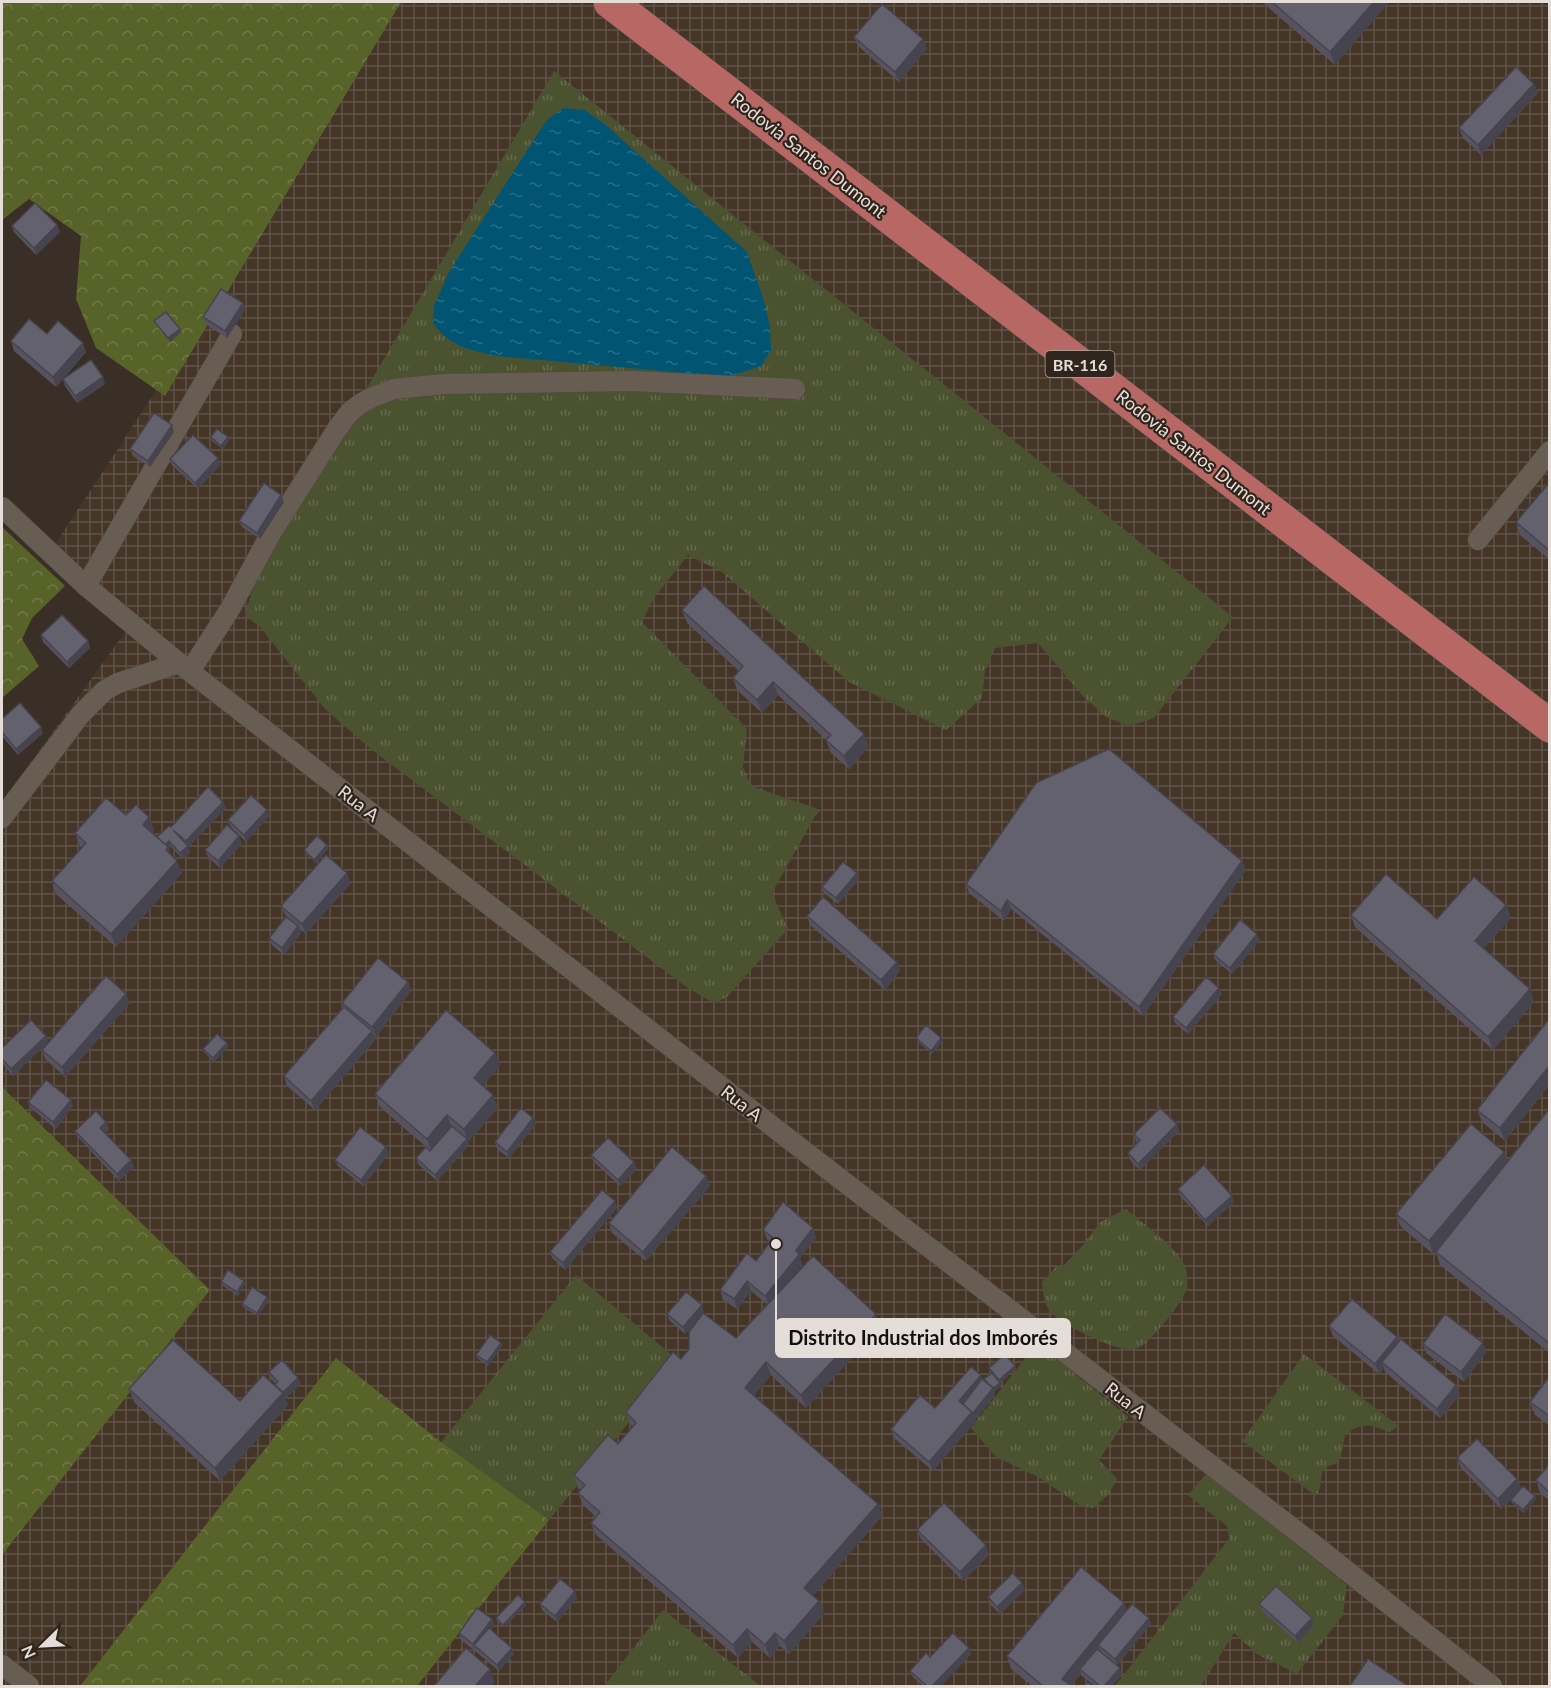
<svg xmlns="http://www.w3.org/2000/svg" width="1551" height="1688" viewBox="0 0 1551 1688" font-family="Lato,sans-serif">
<defs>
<pattern id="industrial-grid" width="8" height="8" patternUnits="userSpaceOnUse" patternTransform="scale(1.5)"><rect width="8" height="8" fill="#443527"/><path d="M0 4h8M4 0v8" fill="none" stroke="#5f5246"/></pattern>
<pattern id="grass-tufts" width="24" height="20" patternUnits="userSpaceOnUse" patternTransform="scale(1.5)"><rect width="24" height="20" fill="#4b5230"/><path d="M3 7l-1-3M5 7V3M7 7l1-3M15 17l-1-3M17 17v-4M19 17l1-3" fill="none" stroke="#656a4d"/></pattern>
<pattern id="forest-crowns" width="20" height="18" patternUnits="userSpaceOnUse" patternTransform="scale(1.5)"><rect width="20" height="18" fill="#586329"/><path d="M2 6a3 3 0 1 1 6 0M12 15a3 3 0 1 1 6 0" fill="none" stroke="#707947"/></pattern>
<pattern id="water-ripples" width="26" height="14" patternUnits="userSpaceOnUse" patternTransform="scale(1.5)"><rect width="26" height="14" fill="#025572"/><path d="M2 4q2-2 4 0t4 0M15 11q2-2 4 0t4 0" fill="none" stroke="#276d85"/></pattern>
</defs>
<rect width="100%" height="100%" fill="#392f26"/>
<path fill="url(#industrial-grid)" d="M2,2h1547v1684h-1547v-884l129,-178 -81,-72 204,-311z"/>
<g fill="url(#grass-tufts)">
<path d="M554,71l679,546 -79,101 -25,8 -23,-9 -24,-22 -44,-52 -43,5 -10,23 -3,27 -36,32 -97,-48 -127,-110 -34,-17 -34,43 -12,24 105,107 -4,38 8,19 70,24 -6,6 -43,77 16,36 -61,68 -13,6 -25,-14 -317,-239 -47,-41 -64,-81 -16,-13 8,-27 37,-70z"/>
<path d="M1126,1209c16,14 52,39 59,57 2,5 3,17 2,22 -3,13 -37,55 -49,60 -18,7 -74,-22 -87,-36 -7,-7 -8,-20 -9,-30l14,-15 8,-2 19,-20 17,-23z"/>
<path d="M576,1275l103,86 -130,159 -108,-78z"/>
<path d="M1037,1343l91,74 -29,43 18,19 -9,16 -15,13 -12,-2 -43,-29 -42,-20 -25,-29z"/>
<path d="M1304,1354l95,72 -10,6c-20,-8 -26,-10 -44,3l-4,22 -5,7c-23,4 -9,18 -20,32l-74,-55z"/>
<path d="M1207,1473l140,112 -4,30 -46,59 -40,-20 -23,-21 -33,53h-86l114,-147 -2,-13 -39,-31z"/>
<path d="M663,1610l98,76h-157z"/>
</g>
<g fill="url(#forest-crowns)">
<path d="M2,2h399l-236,394 -69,-48 -20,-49 5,-63 -52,-37 -27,21z"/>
<path d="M2,527l63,59 -33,32 -10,21 17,27 -37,32z"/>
<path d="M2,1087l208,203 -208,265z"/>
<path d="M336,1358l105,84 108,78 -132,166h-337z"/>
</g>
<path fill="url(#water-ripples)" d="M563,108l22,2 22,16 140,126 18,52 5,23 1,24 -10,15 -33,11 -231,-21c-28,-6 -45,-9 -64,-32l1,-18 15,-34 97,-151z"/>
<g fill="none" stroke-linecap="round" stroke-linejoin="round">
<defs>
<g id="street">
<path d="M2,507l84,79 93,77 598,467 531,410 184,146"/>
<path d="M1478,540l72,-89"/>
<path d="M86,586l146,-252"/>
<path d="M190,671l40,-62 40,-74 67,-106 12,-16 11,-9 13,-7 21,-8 50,-5 188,-3 163,8"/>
<path d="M2,818l79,-104 23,-23 14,-8 61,-20"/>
<path d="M2,1665l27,21"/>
</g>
<path id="highway" d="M610,2l940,724"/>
</defs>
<use href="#street" stroke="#534b43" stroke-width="21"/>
<use href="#highway" stroke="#534b43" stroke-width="34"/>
<use href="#street" stroke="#685d53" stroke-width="20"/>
<use href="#highway" stroke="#b76865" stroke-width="33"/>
</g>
<g fill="#56535f">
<path d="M1262,2h127l-54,63z"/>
<path d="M854,37l69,2 4,10 -28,33 -41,-36z"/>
<path d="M1534,84l4,9 -57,62 -18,-17 -4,-10z"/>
<path d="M12,226l48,6 -24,23 -22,-23z"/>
<path d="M245,310l-18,28 -22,-14 -2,-7z"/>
<path d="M154,321l27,11 -11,10 -14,-18z"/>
<path d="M47,334l39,18 -30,35 -42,-36 -3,-10z"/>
<path d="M63,379l42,5 -28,19 -12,-17z"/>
<path d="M174,432l-24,35 -17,-11 -3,-7z"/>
<path d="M211,437h17l1,3 -6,9 -11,-8z"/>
<path d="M218,458l2,7 -22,24 -26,-24 -2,-6z"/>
<path d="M1550,482v78l-30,-25 -4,-13z"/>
<path d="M281,495l3,7 -24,37 -18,-12 -3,-6z"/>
<path d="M682,610l187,136 -20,23 -18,-16 -5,-13 -48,-45 -16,18 -25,-23 -4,-12 6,-7 -52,-48z"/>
<path d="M41,635l47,6 2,7 -21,20 -26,-26z"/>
<path d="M2,719l41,14 -25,22 -16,-19z"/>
<path d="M226,808l-38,39 2,6 -7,6 -12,-12 -2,3 1,4 12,19 -66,74 -60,-53 -4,-13 30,-33 -2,-2 -5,-13 51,-18 23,2 5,13 -2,3 5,4 14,-10z"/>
<path d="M267,810l2,6 -23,26 -16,-16 -2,-6z"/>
<path d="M242,843l-22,25 -12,-11 -3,-7z"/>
<path d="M327,845l1,4 -12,14 -11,-10 -1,-3z"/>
<path d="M1242,861l4,9 -103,146 -132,-107 -7,12 -35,-28 -3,-9z"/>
<path d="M857,873l2,6 -21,25 -14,-11 -2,-6z"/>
<path d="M351,883l-45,51 -7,-6 2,5 -17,22 -12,-10 -3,-7 20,-19 -4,-4 -4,-9z"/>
<path d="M1506,905l5,13 -28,31 47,40 4,13 -41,48 -138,-123 -4,-12 86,4z"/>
<path d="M807,916l90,46 3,9 -15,19 -75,-65z"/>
<path d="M1260,940l-28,34 -17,-14 -2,-6z"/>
<path d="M408,982l3,9 -35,46 -3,-2 2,5 -60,70 -28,-24 -3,-10 59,-69 -1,-4z"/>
<path d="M1222,994l-34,40 -13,-11 -2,-6z"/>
<path d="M130,1003l-65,74 -20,-18 -3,-9z"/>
<path d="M1550,1018v66l-45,57 -23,-19 -5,-12z"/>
<path d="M46,1036l2,6 -35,34 -11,-13v-15z"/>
<path d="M916,1038h25l2,3 -11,13 -15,-13z"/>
<path d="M227,1043l1,4 -14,15 -10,-10 -1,-3z"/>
<path d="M500,1065l-17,21 15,22 -30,34 1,3 -32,36 -19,-17 -2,-6 10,-11 -47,-41 -4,-12z"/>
<path d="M28,1102l45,4 -17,23 -25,-21z"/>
<path d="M1550,1108v245l-110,-88 -4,-13 13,-16 -16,18 -32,-27 -5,-13 108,-62 3,9z"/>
<path d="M106,1122l3,7 -4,4 26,27 3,7 -15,14 -41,-44 -3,-6z"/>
<path d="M536,1124l-27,34 -12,-9 -2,-7z"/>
<path d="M1177,1124l2,7 -39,39 -10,-10 -2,-7 10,-10 -2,-2 -2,-7z"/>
<path d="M389,1154l-26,32 -25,-20 -3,-6z"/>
<path d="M591,1155l43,7 3,7 -17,17 -26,-24z"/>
<path d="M706,1176l4,10 -64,75 -34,-28 -3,-10z"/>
<path d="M1178,1189l56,13 -26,24 -28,-30z"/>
<path d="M617,1208l-52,62 -13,-12 -2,-6z"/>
<path d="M813,1228l3,10 -16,20 2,6 -21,27 99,36 -74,81 -35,-33 -17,20 124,109 4,12 -69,80 11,18 -35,40 -9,-8 -10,12 -18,-16 -14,16 -142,-123 -5,-12 5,-6 -13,-12 -5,-12 3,-3 -3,-2 -4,-13 44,-31 15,-17 -2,-2 -5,-13 55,-53 55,-21 32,-33 -17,-14 -14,18 -14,-9 -3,-10 36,-29 14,-19 -3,-3 -4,-9z"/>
<path d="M221,1282l24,2 -7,12 -16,-11z"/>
<path d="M267,1297l2,3 -11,16 -15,-9 -1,-3z"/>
<path d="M704,1312l-19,22 -16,-14 -2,-6z"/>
<path d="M1329,1326l68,11 2,5 57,43 4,10 -20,23 -55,-46 -1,-4 -5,6 -46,-38z"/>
<path d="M501,1343l1,3 -14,20 -11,-8 -1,-3z"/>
<path d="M1483,1343l3,9 -22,30 -38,-29 -3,-9z"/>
<path d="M1015,1366l1,3 -16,14 -4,-5 5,8 -7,5 1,4 -20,25 -1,-2 1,4 -42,49 -38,-32 -4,-10 44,-21 47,-29 3,3 -1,-3 8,-6 -3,-5z"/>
<path d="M269,1372l29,6 3,6 -16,15 3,6 -68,76 -86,-79 -5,-13 111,12 36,-17 -5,-5z"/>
<path d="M1550,1376v50l-15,-11 -5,-13z"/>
<path d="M1457,1458l60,21 4,9 14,8 1,3 -12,14 -12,-10 -1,-3 5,-6 -15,15 -40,-41z"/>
<path d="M1550,1464v37l-10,-8 -4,-13z"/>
<path d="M917,1530l72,25 -26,26 -42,-42z"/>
<path d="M1022,1583l3,7 -25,24 -10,-10 -2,-7z"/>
<path d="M575,1591l2,7 -20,24 -15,-12 -2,-6z"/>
<path d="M1259,1604l55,20 -16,19 -36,-32z"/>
<path d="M526,1605l-22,23 -7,-7 -1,-3z"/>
<path d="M1127,1610l22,8 2,6 -34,41 5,10 -10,11h-17l-13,-10 -1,-2 -10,12h-39l-21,-17 -4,-13z"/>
<path d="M495,1625l-4,5 23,24 -15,17 -24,-20 -14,-11 -2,-7z"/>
<path d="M969,1648l2,6 -30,32h-18l-10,-9 -3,-6 20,-14z"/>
</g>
<g fill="#46444e">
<path d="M1374,2h15l-54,63 -5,-13z"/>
<path d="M923,39l4,10 -28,33 -4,-10z"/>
<path d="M1534,84l4,9 -57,62 -3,-10z"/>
<path d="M57,225l3,7 -24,23 -2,-7z"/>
<path d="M243,303l2,7 -18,28 -2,-7z"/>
<path d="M180,329l1,3 -11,10 -2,-4z"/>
<path d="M83,343l3,9 -30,35 -3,-10z"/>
<path d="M103,377l2,7 -28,19 -2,-7z"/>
<path d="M172,425l2,7 -24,35 -2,-6z"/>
<path d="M228,437l1,3 -6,9 -2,-3z"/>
<path d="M218,458l2,7 -22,24 -3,-6z"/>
<path d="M281,495l3,7 -24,37 -3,-6z"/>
<path d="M88,641l2,7 -21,20 -2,-6z"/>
<path d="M773,682l5,13 -16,18 -5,-13z"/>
<path d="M41,727l2,6 -25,22 -2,-6z"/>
<path d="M864,734l5,12 -20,23 -5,-13z"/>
<path d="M223,802l3,6 -38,40 -2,-7z"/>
<path d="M267,810l2,6 -23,26 -2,-7z"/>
<path d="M149,817l5,13 -6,8 -5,-13z"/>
<path d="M239,836l3,7 -22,25 -2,-7z"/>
<path d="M169,841l2,6 -2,3 3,10 -10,-13z"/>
<path d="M327,845l1,4 -12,14 -2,-3z"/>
<path d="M188,846l2,7 -7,6 -3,-6z"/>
<path d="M177,861l5,12 -66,74 -5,-13z"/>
<path d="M1242,861l4,9 -103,146 -4,-9z"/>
<path d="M347,873l4,10 -45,51 -4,-10z"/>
<path d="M857,873l2,6 -21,25 -2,-6z"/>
<path d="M1007,900l4,9 -7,12 -3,-10z"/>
<path d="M1506,905l5,13 -32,35 -4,-12z"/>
<path d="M298,926l3,7 -17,22 -2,-7z"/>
<path d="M1257,934l3,6 -28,34 -2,-6z"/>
<path d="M897,962l3,9 -15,19 -4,-10z"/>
<path d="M408,982l3,9 -35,46 -4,-10z"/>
<path d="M1219,988l3,6 -34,40 -2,-6z"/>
<path d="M1530,989l4,13 -41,48 -5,-13z"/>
<path d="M126,994l4,9 -65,74 -3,-10z"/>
<path d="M372,1031l3,9 -60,70 -4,-9z"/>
<path d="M46,1036l2,6 -35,34 -2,-7z"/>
<path d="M941,1038l2,3 -11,13 -1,-3z"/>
<path d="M227,1043l1,4 -14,15 -1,-4z"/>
<path d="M495,1053l5,12 -21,26 -5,-13z"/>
<path d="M1550,1065v19l-45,57 -5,-13z"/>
<path d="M493,1095l5,13 -30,34 -4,-13z"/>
<path d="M71,1100l2,6 -17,23 -3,-7z"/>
<path d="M447,1115l5,13 -20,24 -5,-13z"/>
<path d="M533,1118l3,6 -27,34 -2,-6z"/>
<path d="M106,1122l3,7 -7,6 -2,-7z"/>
<path d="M1177,1124l2,7 -39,39 -2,-6z"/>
<path d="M467,1139l2,6 -32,36 -2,-6z"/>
<path d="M386,1147l3,7 -26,32 -2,-6z"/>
<path d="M1504,1152l4,13 -75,89 -4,-13z"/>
<path d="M131,1160l3,7 -15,14 -2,-7z"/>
<path d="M634,1162l3,7 -17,17 -2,-6z"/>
<path d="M706,1176l4,10 -64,75 -3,-9z"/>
<path d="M1232,1196l2,6 -26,24 -3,-6z"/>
<path d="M615,1201l2,7 -52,62 -2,-7z"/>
<path d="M813,1228l3,10 -16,20 2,6 -33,41 -4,-9 31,-46z"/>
<path d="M244,1281l1,3 -7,12 -1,-4z"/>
<path d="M747,1281l4,10 -14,18 -3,-10z"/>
<path d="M267,1297l2,3 -11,16 -1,-3z"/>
<path d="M702,1305l2,7 -19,22 -2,-7z"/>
<path d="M876,1314l4,13 -74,81 -5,-13z"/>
<path d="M1397,1337l4,10 -19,15 2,6 -5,6 -4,-10z"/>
<path d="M501,1343l1,3 -14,20 -1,-4z"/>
<path d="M1483,1343l3,9 -22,30 -3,-10z"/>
<path d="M766,1362l5,13 -21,26 -5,-13z"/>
<path d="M1015,1366l1,3 -16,14 -1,-3z"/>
<path d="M981,1375l3,10 -19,22 -6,-6z"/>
<path d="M298,1378l3,6 -16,15 3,6 -68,76 -5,-13 67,-74z"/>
<path d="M1000,1383l1,3 -7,5 1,4 -20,25 -2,-7 19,-24z"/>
<path d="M1456,1385l4,10 -20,23 -3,-9z"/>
<path d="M972,1412l3,10 -42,49 -4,-9z"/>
<path d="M1517,1479l4,10 -20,20 -3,-10z"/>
<path d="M1535,1496l1,3 -12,14 -1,-3z"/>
<path d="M878,1504l4,12 -73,85 -5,-13z"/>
<path d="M986,1545l3,10 -26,26 -3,-9z"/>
<path d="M1022,1583l3,7 -25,24 -3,-7z"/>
<path d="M575,1591l2,7 -20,24 -2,-6z"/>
<path d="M819,1601l5,13 -35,40 -5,-13z"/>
<path d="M525,1602l1,3 -22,23 -1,-3z"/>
<path d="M1124,1603l5,13 -31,29 2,6 -17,21 -3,-3 1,5 -10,12 -9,-7z"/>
<path d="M1149,1618l2,6 -34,41 -2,-6z"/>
<path d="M1312,1618l2,6 -16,19 -3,-7z"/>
<path d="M492,1619l3,6 -18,23 -3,-3 1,6 -2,-7z"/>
<path d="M747,1629l5,13 -14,16 -5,-13z"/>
<path d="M775,1633l5,13 -10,12 -5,-13z"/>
<path d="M512,1648l2,6 -15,17 -2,-6z"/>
<path d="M969,1648l2,6 -30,32h-9z"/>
<path d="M1120,1668l2,7 -10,11h-8z"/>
<path d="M490,1669l5,13 -4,4h-16z"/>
</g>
<g fill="#64616f" stroke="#46444e" stroke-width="1.5">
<path d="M1272,2h102l-44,50z"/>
<path d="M882,4l41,35 -28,33 -41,-35z"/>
<path d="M1516,67l18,17 -56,61 -19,-17z"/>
<path d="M35,203l22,22 -23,23 -22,-22z"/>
<path d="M221,289l22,14 -18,28 -22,-14z"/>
<path d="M166,312l14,17 -12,9 -14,-17z"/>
<path d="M29,319l18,15 11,-13 25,22 -30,34 -42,-36z"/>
<path d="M91,360l12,17 -28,19 -12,-17z"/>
<path d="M154,413l18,12 -24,36 -18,-12z"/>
<path d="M217,429l11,8 -7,9 -10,-9z"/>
<path d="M193,435l25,23 -23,25 -25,-24z"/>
<path d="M1550,482v69l-34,-29z"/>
<path d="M264,483l17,12 -24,38 -18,-12z"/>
<path d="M704,586l160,148 -20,22 -18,-16 5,-5 -58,-53 -16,18 -24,-22 10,-12 -61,-56z"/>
<path d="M62,615l26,26 -21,21 -26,-27z"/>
<path d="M20,703l21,24 -25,22 -14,-17v-13z"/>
<path d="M1109,749l133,112 -103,146 -132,-107 -6,11 -35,-27 70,-101z"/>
<path d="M208,787l15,15 -37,39 -13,-11 15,16 -8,7 -11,-12 -4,4 -8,-8 12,-11 2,1z"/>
<path d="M251,795l16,15 -23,25 -16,-15z"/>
<path d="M106,798l20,17 10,-10 13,12 -6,8 25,22 -2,3 11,11 -66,73 -59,-53 34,-38 -11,-10z"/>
<path d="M227,825l12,11 -21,25 -13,-11z"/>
<path d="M317,836l10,9 -13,15 -10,-10z"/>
<path d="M326,855l21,18 -45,51 -21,-18z"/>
<path d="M843,862l14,11 -21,25 -14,-11z"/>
<path d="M1386,874l51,45 37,-42 32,28 -31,36 55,48 -42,48 -137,-122z"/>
<path d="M823,897l74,65 -16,18 -74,-64z"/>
<path d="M286,917l12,9 -16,22 -13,-10z"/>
<path d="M1240,920l17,14 -27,34 -17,-14z"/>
<path d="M378,958l30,24 -36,45 -30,-24z"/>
<path d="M106,976l20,18 -64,73 -20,-17z"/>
<path d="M1206,977l13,11 -33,40 -13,-11z"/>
<path d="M344,1007l28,24 -61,70 -27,-25z"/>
<path d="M446,1010l49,43 -21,25 19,17 -29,34 -17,-14 -20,24 -52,-45z"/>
<path d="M1550,1018v47l-50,63 -23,-18z"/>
<path d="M31,1020l15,16 -35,33 -9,-10v-11z"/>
<path d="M926,1025l15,13 -10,13 -15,-13z"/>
<path d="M217,1034l10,9 -14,15 -10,-9z"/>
<path d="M46,1080l25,20 -18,22 -25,-20z"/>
<path d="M521,1108l12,10 -26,34 -12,-10z"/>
<path d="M1160,1108l17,16 -39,40 -10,-11 12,-13 -6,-6z"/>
<path d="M1550,1108v236l-114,-92z"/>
<path d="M96,1111l10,11 -6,6 31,32 -14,14 -42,-43z"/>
<path d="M1471,1124l33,28 -75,89 -33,-27z"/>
<path d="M452,1126l15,13 -32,36 -19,-17 10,-11 4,4z"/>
<path d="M360,1127l26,20 -25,33 -26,-20z"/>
<path d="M608,1138l26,24 -16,18 -27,-25z"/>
<path d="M672,1147l34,29 -63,76 -34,-29z"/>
<path d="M1204,1165l28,31 -27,24 -27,-31z"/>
<path d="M602,1190l13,11 -52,62 -13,-11z"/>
<path d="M783,1202l30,26 -17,22 3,5 -34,41 -18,-15 -13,18 -14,-9 27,-37 9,8 17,-23 -10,-8z"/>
<path d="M813,1256l63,58 -75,81 -35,-33 -21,26 133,116 -74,84 15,13 -35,40 -9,-8 -10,12 -18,-16 -14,16 -142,-122 9,-11 -22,-19 7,-8 -11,-10 34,-40 10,9 18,-21 -10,-11 47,-60 8,7 8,-10v-17l14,-19 33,25z"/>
<path d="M228,1270l16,11 -7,11 -16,-10z"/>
<path d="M252,1287l15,10 -10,16 -15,-9z"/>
<path d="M686,1292l16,13 -19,22 -16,-13z"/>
<path d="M1352,1299l45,38 -22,27 -46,-38z"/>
<path d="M1445,1314l38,29 -22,29 -38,-28z"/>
<path d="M490,1335l11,8 -14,19 -11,-7z"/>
<path d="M1401,1339l55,46 -19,24 -55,-47z"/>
<path d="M173,1340l67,61 23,-26 20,18 -68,75 -86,-79z"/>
<path d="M1005,1354l10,12 -16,14 -10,-12z"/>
<path d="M282,1360l16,18 -15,14 -8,-7 3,-3 -9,-10z"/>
<path d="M971,1367l10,8 -22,26 13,11 -43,50 -38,-33 29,-34 15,13z"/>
<path d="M992,1373l8,10 -7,5 -9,-9z"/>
<path d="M1550,1376v40l-20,-14z"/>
<path d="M982,1379l11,9 -20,25 -10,-9z"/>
<path d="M1477,1439l40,40 -19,20 -41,-41z"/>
<path d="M1550,1464v29l-14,-13z"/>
<path d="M1523,1486l12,10 -12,14 -12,-10z"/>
<path d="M944,1503l42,42 -26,27 -43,-42z"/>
<path d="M1081,1567l43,36 -62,76 9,7h-28l-36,-30z"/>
<path d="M1013,1573l9,10 -25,24 -9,-10z"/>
<path d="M560,1579l15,12 -20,25 -15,-12z"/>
<path d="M1276,1586l36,32 -17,18 -36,-32z"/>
<path d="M518,1595l7,7 -22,23 -7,-7z"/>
<path d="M1132,1604l17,14 -34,41 -17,-14z"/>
<path d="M477,1608l15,11 -19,25 -14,-11z"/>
<path d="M489,1628l23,20 -15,17 -23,-20z"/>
<path d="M953,1633l16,15 -37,38h-5l-17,-15 16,-18 4,4z"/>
<path d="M466,1648l24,21 -15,17h-41z"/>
<path d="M1097,1649l23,19 -16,18h-4l-20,-17z"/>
<path d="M1368,1659l40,27h-58z"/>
<path d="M1087,1682l7,4h-10z"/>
</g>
<g text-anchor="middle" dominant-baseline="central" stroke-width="4.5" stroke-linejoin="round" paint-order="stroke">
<rect fill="#2f251c" stroke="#aea6a0" stroke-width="1.5" x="1045.5" y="351" width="69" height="26" rx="4.5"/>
<g font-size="16" font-weight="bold" fill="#e5ded8">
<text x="1080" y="364">BR-116</text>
</g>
<g font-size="18" fill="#e5ded8" stroke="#2f251c">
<text transform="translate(809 155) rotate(38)">Rodovia Santos Dumont</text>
<text transform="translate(1194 452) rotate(38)">Rodovia Santos Dumont</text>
<text transform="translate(359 803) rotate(38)">Rua A</text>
<text transform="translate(742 1103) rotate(38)">Rua A</text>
<text transform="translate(1126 1400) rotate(38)">Rua A</text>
</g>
</g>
<path fill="none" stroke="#e5ded8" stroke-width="2" d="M776 1244L776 1338"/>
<circle fill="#e5ded8" stroke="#2f251c" stroke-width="2" cx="776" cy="1244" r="6"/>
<rect fill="#e5ded8" stroke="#e5ded8" stroke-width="2" x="776" y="1319" width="294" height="38" rx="6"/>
<g font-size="20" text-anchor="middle" font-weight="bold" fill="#111">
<text x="923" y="1345">Distrito Industrial dos Imborés</text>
</g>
<rect width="1551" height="1688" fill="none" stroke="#e5ded8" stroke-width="6"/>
<g transform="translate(42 1646) rotate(246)" stroke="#2f251c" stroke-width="4.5" paint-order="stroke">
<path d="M0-4.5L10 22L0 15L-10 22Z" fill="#e5ded8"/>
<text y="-9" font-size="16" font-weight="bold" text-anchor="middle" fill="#e5ded8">N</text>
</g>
</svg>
